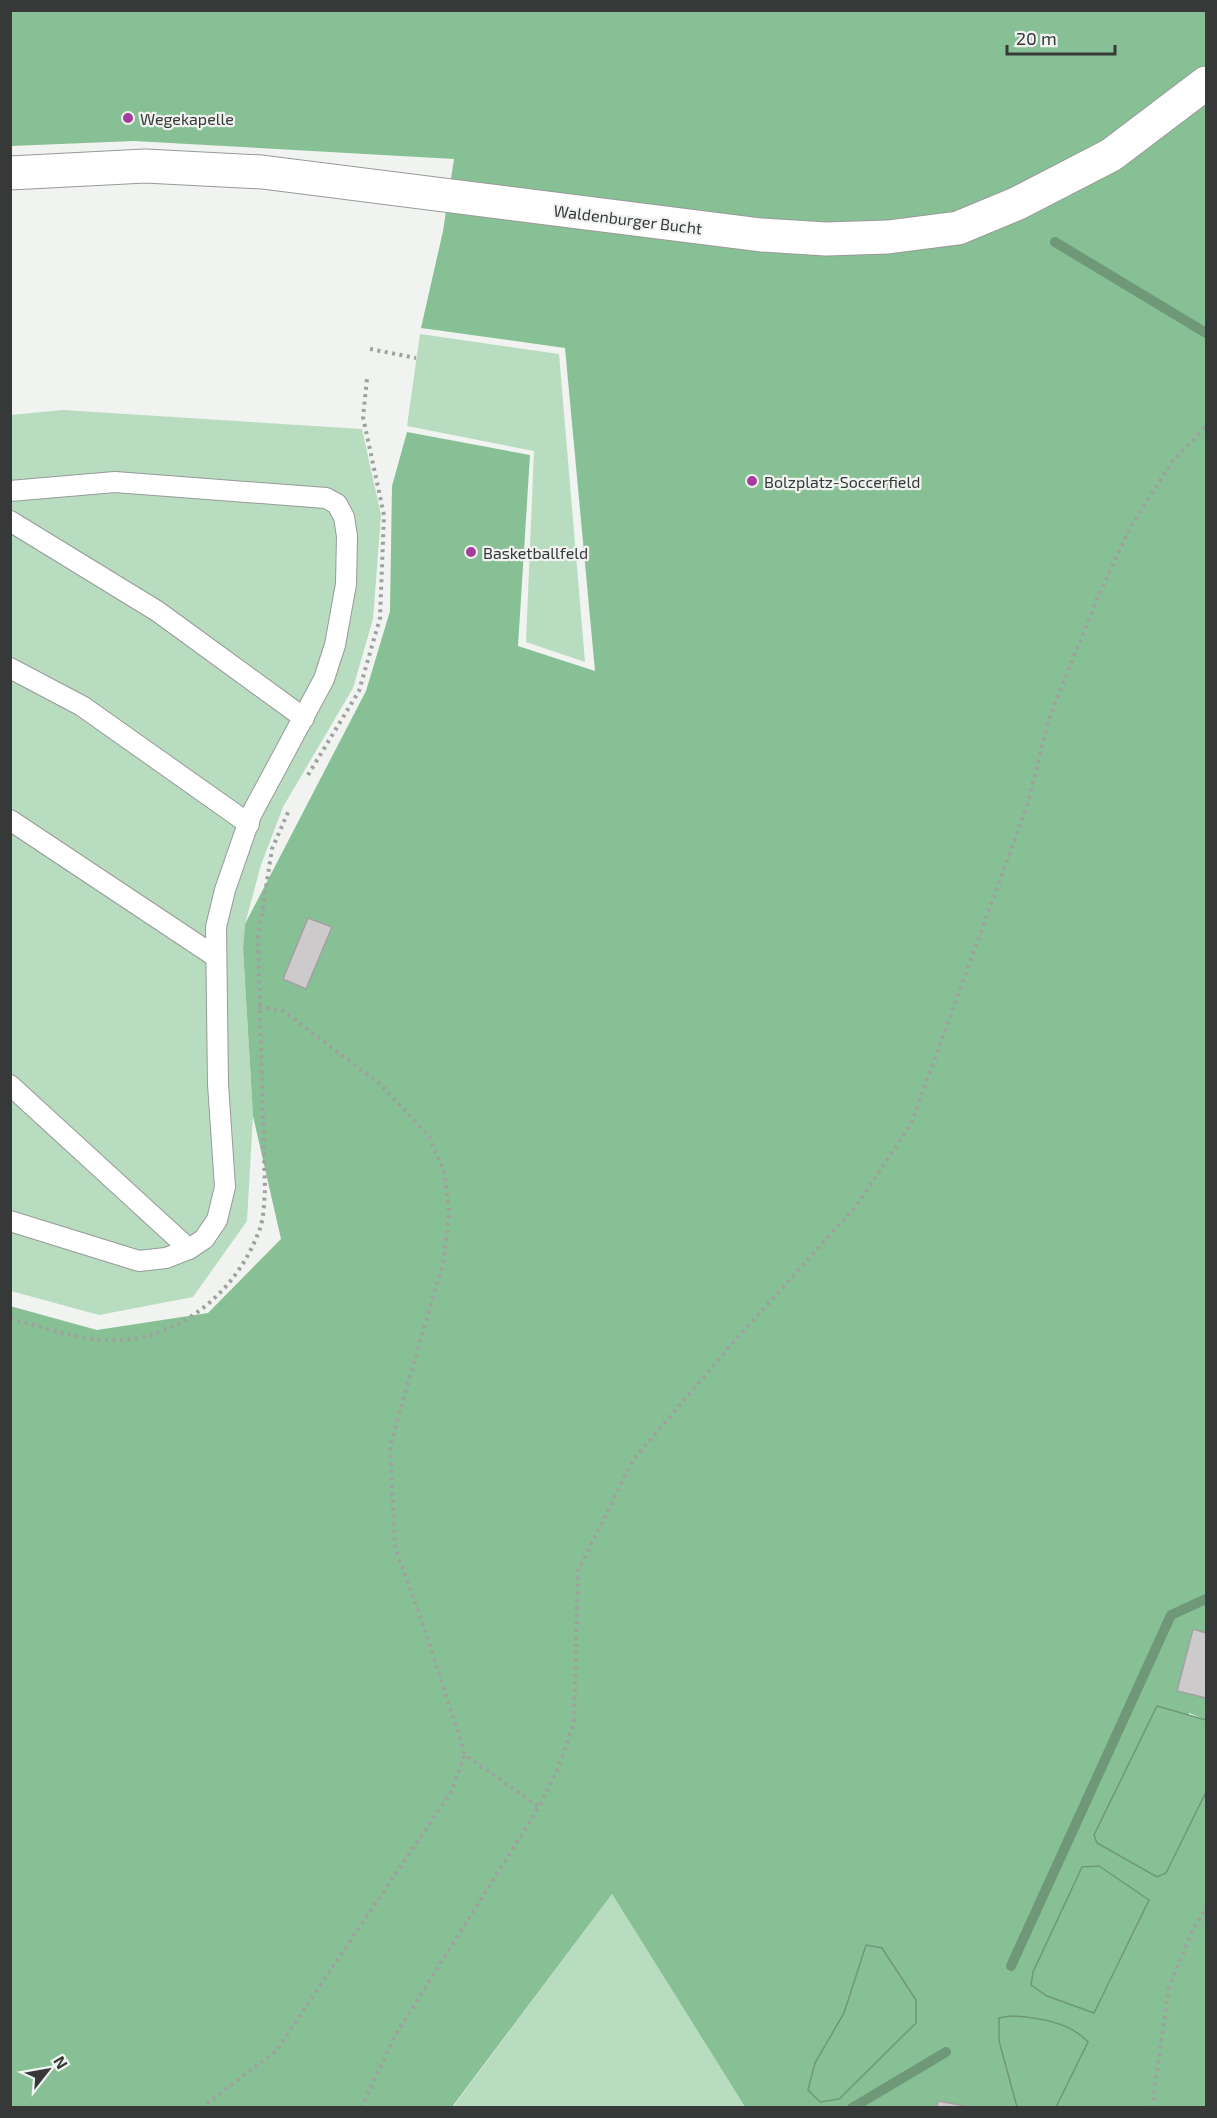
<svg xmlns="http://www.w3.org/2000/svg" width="1217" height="2118" viewBox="0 0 1217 2118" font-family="'Exo 2',sans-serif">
<rect width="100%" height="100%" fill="#f0f3f0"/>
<g fill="#b8dcbf">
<path d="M420,334l139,20 26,308 -59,-20 8,-191 -127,-25z"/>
<path d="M63,410l299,19 19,86 -8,104 -20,69 -70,119 -22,58 -16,59 -2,24 10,168 -6,105 -54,76 -94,18 -88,-24 -1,-876z"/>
<path d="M612,1894l133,213 -293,1z"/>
</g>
<path fill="#87c094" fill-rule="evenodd" d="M11,11h1195v1709l-17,-7 -23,160 40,-81v315h-150l32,-65 -89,-1 18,66h-272l-133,-213 -160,213h-441l-1,-801 87,24 111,-17 73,-74 -28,-123 -10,-168 2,-24 121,-233 24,-80 2,-125 15,-54 123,23 -12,191 77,25 -30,-323 -144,-20 22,-97 11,-72 -320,-18 -123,5zM866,1945l16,4 -67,114 29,-50z"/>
<g fill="#87c094" stroke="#6f9878" stroke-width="1.5">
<path d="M1157,1706l49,14v72l-40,81 -9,4 -60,-34 -3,-8z"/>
<path d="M1099,1866l50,34 -55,113 -47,-17 -16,-11 2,-13 49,-105z"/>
<path d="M866,1945l16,3 34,52v23l-77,76 -19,3 -12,-12 7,-27 29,-50z"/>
<path d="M1010,2016c26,1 60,6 78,26l-32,65h-39l-18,-66v-23z"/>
</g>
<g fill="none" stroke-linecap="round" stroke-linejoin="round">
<g stroke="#6f9878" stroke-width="10">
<path d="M1055,242l151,91"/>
<path d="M1011,1966l160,-351 35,-16"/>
<path d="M852,2108l94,-56"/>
</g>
</g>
<g fill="#cdcacc" stroke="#a3a0a2" stroke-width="1.5">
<path d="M308,918l24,9 -26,62 -23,-10z"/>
<path d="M1193,1629l13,4v65l-29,-7z"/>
<path d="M938,2101l27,5 -1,2h-27z"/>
</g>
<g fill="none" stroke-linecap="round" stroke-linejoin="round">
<defs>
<g id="service">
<path d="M10,491l105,-9 211,16 11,6 7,13 3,19 -1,48 -11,61 -11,34 -73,136 -26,75 -9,37 2,157 7,103 -8,33 -13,19 -15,10 -23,9 -27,3 -129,-40"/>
<path d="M10,521l147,90 147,107"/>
<path d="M10,668l72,38 167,118"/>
<path d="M10,820l206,137"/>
<path d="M10,1085l179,164"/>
</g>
<path id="minor" d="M10,173l135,-7 117,6 499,63 65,4 62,-2 70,-9 58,-24 95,-49 95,-72"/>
</defs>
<use href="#service" stroke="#979a98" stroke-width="22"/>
<use href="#minor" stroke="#979a98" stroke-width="35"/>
<g stroke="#9fa19f" stroke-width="4" stroke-dasharray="3 4.5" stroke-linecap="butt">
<path d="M370,349l46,9"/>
<path d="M308,775l51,-84 21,-73 4,-103 -21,-98 4,-38"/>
<path d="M259,1007l24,4 97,73 49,52 16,38 4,39 -5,46 -54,187 5,101 30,83 40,125 74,52"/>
<path d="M10,1319c27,6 54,16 81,20 75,11 143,-40 168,-108 5,-12 5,-28 6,-41l-7,-252 14,-89 17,-39"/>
<path d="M201,2108l75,-57 175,-259 14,-37"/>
<path d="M361,2108l35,-74 143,-227 18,-36 17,-48 4,-152 55,-111 98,-115 126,-140 54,-81 116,-318 22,-87 48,-120 32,-69 42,-67 35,-37"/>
<path d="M1152,2108l17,-121 23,-56 14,-23"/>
</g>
<use href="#service" stroke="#fff" stroke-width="20"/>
<use href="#minor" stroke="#fff" stroke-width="33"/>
</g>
<g fill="#a53c9e" stroke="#f0f3f0" stroke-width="2">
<circle cx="128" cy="118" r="6"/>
<circle cx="752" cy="481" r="6"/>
<circle cx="471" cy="552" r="6"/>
</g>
<g text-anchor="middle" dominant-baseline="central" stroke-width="4.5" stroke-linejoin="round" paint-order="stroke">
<g font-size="16" fill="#373938" stroke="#f0f3f0" text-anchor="start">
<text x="140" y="118">Wegekapelle</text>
<text x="764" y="481">Bolzplatz-Soccerfield</text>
<text x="483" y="552">Basketballfeld</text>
</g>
<g font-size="16" fill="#373938" stroke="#f0f3f0">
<text transform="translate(628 219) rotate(7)">Waldenburger Bucht</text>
</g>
</g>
<rect width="1217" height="2118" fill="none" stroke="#373938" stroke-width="24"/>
<g transform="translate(48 2070) rotate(59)" stroke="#f0f3f0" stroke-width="4.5" paint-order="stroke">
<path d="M0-4.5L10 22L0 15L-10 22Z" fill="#373938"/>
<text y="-9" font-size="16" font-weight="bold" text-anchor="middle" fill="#373938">N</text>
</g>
<path d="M1007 45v9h108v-9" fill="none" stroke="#373938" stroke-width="3"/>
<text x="1016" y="45" font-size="18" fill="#373938" stroke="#f0f3f0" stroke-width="4.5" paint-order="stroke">20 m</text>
</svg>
